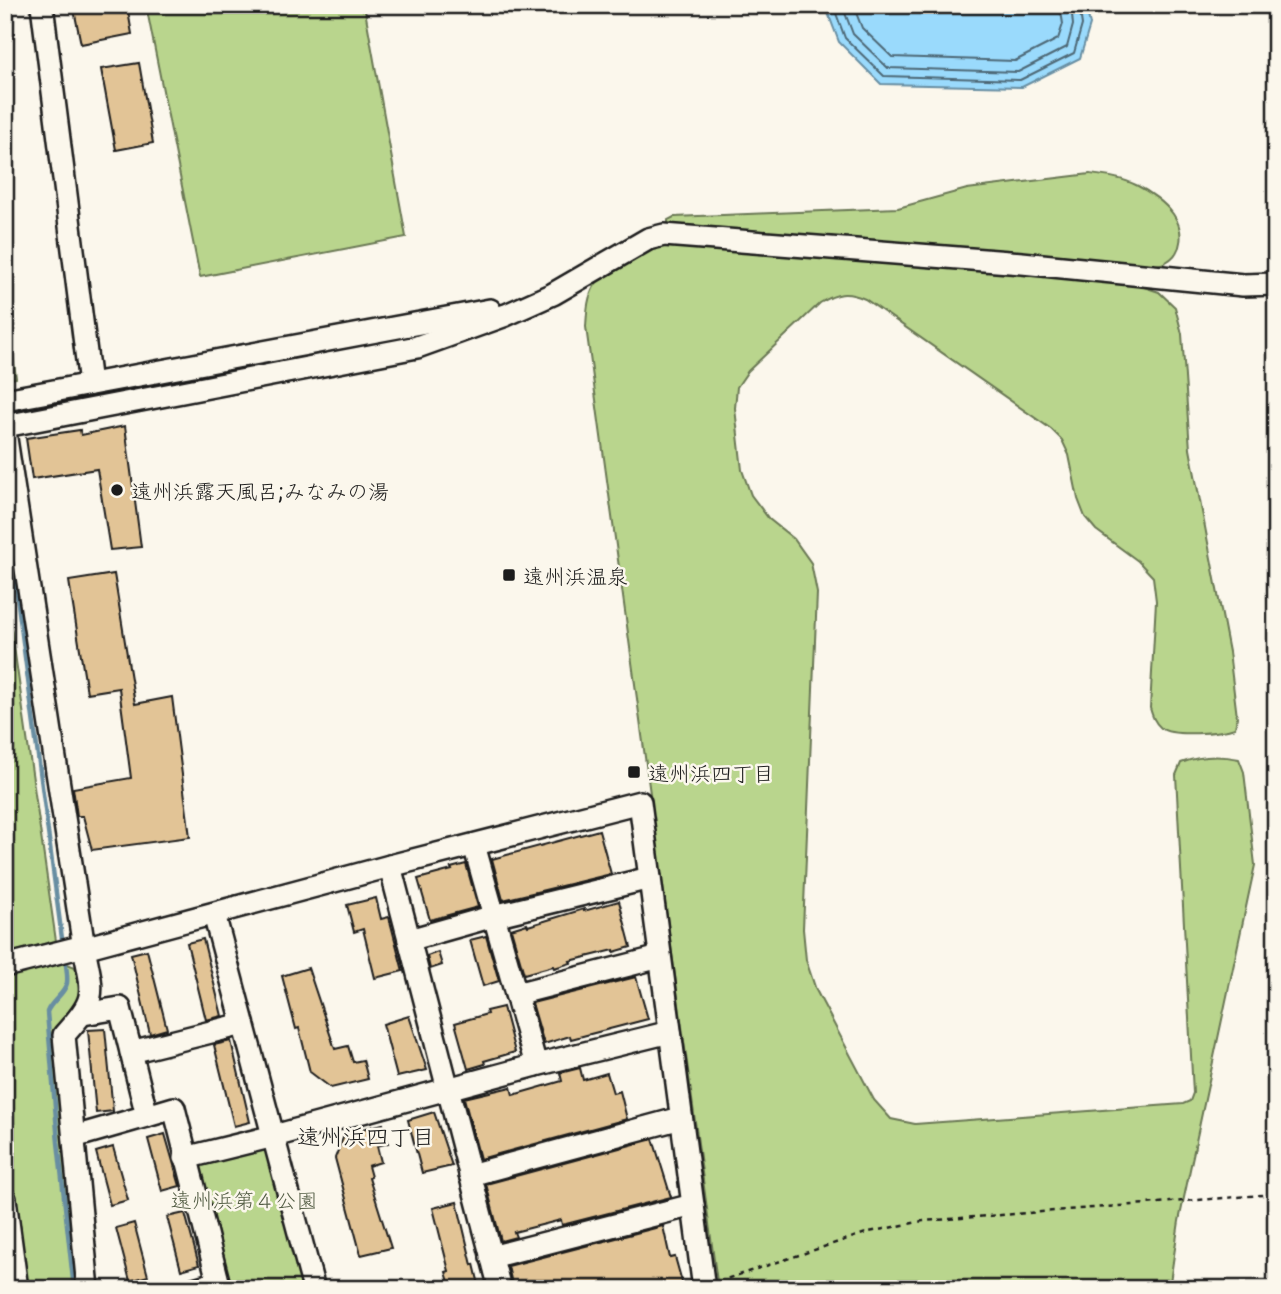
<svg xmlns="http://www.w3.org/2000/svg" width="1281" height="1294" viewBox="0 0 1281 1294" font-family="'Playpen Sans','Klee One',sans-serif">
<rect width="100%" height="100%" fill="#fbf7ec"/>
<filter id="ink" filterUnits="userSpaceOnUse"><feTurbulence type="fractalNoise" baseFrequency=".0143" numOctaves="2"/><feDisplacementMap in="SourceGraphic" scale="14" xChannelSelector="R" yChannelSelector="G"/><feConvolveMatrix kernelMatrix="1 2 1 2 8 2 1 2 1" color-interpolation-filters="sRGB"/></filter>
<g filter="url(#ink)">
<g fill="#b9d58d" stroke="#6a7854" stroke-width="2">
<path d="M146,5h218l42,232 -206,40z"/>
<path d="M1090,174c16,2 33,4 48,12 12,6 27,17 35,28 11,16 11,38 -7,48 -5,3 -11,3 -16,4l-482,-40v-6l6,-3 224,-9 69,-19z"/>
<path d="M686,243l452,42 21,7 16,15 7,27 8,115 39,203 8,65 -2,11c-15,5 -63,9 -74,0 -7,-6 -9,-13 -11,-20l6,-107 -3,-24 -15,-16 -42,-31 -11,-13 -7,-18 -9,-44 -7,-15 -11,-11 -186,-130c-19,-8 -28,-6 -45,4l-72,68 -11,16 -2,21 7,62 9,25 18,24 25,20 17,24 6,30 -14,336 3,31 10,30 58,110 17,19 24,5 268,-20 7,-3 3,-8 -17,-318 5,-12c18,-7 39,-8 58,-4l5,13 11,93 -76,356 -10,68h-451l-132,-962c1,-15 1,-29 9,-42 11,-19 48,-36 69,-41 7,-2 15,-1 22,-1z"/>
<path d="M5,296l11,82 -11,2z"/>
<path d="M5,584l51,357 -51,13z"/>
<path d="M55,959l20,8 5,28 -26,38 25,256h-54l-15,-121 1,-44 -6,-15v-134z"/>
<path d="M260,1147l13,5 34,137h-81l-30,-117 5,-11z"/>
</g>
<path fill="#9adafc" stroke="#688ea2" stroke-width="2" d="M825,5h261l4,20 -10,33 -58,29 -141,-3 -42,-42z"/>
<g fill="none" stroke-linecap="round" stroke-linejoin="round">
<g stroke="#4e6876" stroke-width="2">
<path d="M833,5l12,33 39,38 136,4 54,-27 8,-28 -3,-20"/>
<path d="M842,5l11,29 35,34 130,4 49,-25 6,-22 -2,-20"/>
<path d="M853,5l9,23 30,29 123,4 43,-22 5,-15 -3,-19"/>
</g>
<g stroke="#688ea2" stroke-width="4.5">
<path d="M5,505l58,441"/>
<path d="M65,959c1,7 3,16 2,24 -2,11 -16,18 -20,29l11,130 16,147"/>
</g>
</g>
<g fill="#e2c496" stroke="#1c1c1c" stroke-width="2">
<path d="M73,5h54l5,29 -51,10z"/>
<path d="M139,63l14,80 -37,7 -15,-81z"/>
<path d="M125,426l16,121 -31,3 -13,-81 -65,10 -6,-41 54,-8 1,5z"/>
<path d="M114,574l21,130 37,-7 18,140 -98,13 -9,-34h-6l-4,-28 58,-10 -12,-90 -32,5 -18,-112z"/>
<path d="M599,830l12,44 -108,26 -11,-41z"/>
<path d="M466,864l12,43 -48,13 -12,-41 34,-9 -1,-2z"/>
<path d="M376,898l5,21 8,-2 14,54 -28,7 -12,-49 -9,3 -7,-27z"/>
<path d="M619,901l12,46 -17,5v-2l-44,11 1,2 -17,5 -1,-2 -29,8 -13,-45 16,-5 1,2 56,-17v2z"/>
<path d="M486,936l13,45 -16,5 -13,-46z"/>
<path d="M203,939l19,77 -16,4 -19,-77z"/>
<path d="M147,950l20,79 -17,5 -19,-80z"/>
<path d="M438,952l4,13 -12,4 -3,-13z"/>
<path d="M308,968l27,81 13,-3 5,16 10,-2 5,19 -37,9 -21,-16 -11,-44 -3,1 -14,-53z"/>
<path d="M636,977l12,42 -77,20 -1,-3 -26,8 -12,-41z"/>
<path d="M503,1007l12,45 -31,9 1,3 -17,5 -13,-46 32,-9 -1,-3z"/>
<path d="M409,1016l18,54 -30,7 -14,-53z"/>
<path d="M105,1029l8,82 -17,2 -8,-83z"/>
<path d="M231,1041l19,81 -16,4 -20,-81z"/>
<path d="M580,1068l3,12 24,-7 6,20 7,-2 7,28 -147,40 -16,-61 47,-11 2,8 49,-14 -2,-8z"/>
<path d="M434,1112l18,54 -30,7 -14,-53z"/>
<path d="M383,1124l5,19 -11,3 4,16 -13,4 3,11 -2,1 22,70 -30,7 -26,-97 10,-25z"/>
<path d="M165,1134l15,52 -18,5 -14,-52z"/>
<path d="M653,1139l18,58 -109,28 -1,-5 -47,12 2,5 -15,4 -15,-57z"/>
<path d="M113,1147l15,53 -18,5 -14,-53z"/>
<path d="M457,1202l15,63 2,-1 6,25h-29l-5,-17 3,-1 -16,-63z"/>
<path d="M185,1213l14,52 -18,5 -14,-53z"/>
<path d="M134,1223l14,53 -18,5 -14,-53z"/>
<path d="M663,1226l7,32 5,-1 9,32h-171l-5,-23z"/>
</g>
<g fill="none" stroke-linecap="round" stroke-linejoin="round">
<defs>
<g id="minor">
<path d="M42,5l48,379"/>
<path d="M5,400l485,-90"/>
<path d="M5,426l412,-79 89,-32 47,-21 95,-55 16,-4 358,28 221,22 33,-1"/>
<path d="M5,432l79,516c10,48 13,50 -20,87l24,254"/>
<path d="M474,845l62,220"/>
<path d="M390,866l110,423"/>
<path d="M214,914l100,375"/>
<path d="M409,940l85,-24 156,-38"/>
<path d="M5,966l71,-18h8l306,-82 250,-64 64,487"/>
<path d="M516,994l144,-37"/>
<path d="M83,1014l37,-6 27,108 27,-8 46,181"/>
<path d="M131,1052l112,-28"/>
<path d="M74,1137l73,-21"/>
<path d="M185,1158l89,-22 262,-71 134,-33"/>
<path d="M470,1175l211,-57"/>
<path d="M5,1199l12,90"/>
<path d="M491,1257l202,-52"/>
<path d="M194,1289l24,-7"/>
</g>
</defs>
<use href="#minor" stroke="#1c1c1c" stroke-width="26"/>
<path stroke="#1c1c1c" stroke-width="2.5" stroke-dasharray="5 5" stroke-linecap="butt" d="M720,1285l9,-7 140,-46 54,-11 353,-27"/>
<use href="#minor" stroke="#fbf7ec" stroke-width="21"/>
</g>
</g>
<g fill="#1c1c1c" stroke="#fbf7ec" stroke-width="2.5">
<circle cx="117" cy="490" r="7"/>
<rect x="502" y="568" width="14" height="14" rx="3.5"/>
<rect x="627" y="765" width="14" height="14" rx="3.5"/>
</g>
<g text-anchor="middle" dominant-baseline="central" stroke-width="5" stroke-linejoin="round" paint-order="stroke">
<g font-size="21" fill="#1c1c1c" stroke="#fbf7ec" text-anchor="start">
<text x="131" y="490">遠州浜露天風呂;みなみの湯</text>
<text x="523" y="575">遠州浜温泉</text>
<text x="648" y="772">遠州浜四丁目</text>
</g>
<g font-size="21" fill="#535d44" stroke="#fbf7ec">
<text x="244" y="1199">遠州浜第４公園</text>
</g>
<g font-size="23" fill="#1c1c1c" stroke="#fbf7ec">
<text x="366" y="1135">遠州浜四丁目</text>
</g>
</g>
<rect width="1281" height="1294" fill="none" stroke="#fbf7ec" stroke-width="28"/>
<rect x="14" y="14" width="1253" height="1266" fill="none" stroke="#1c1c1c" stroke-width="2.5" filter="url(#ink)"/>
</svg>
